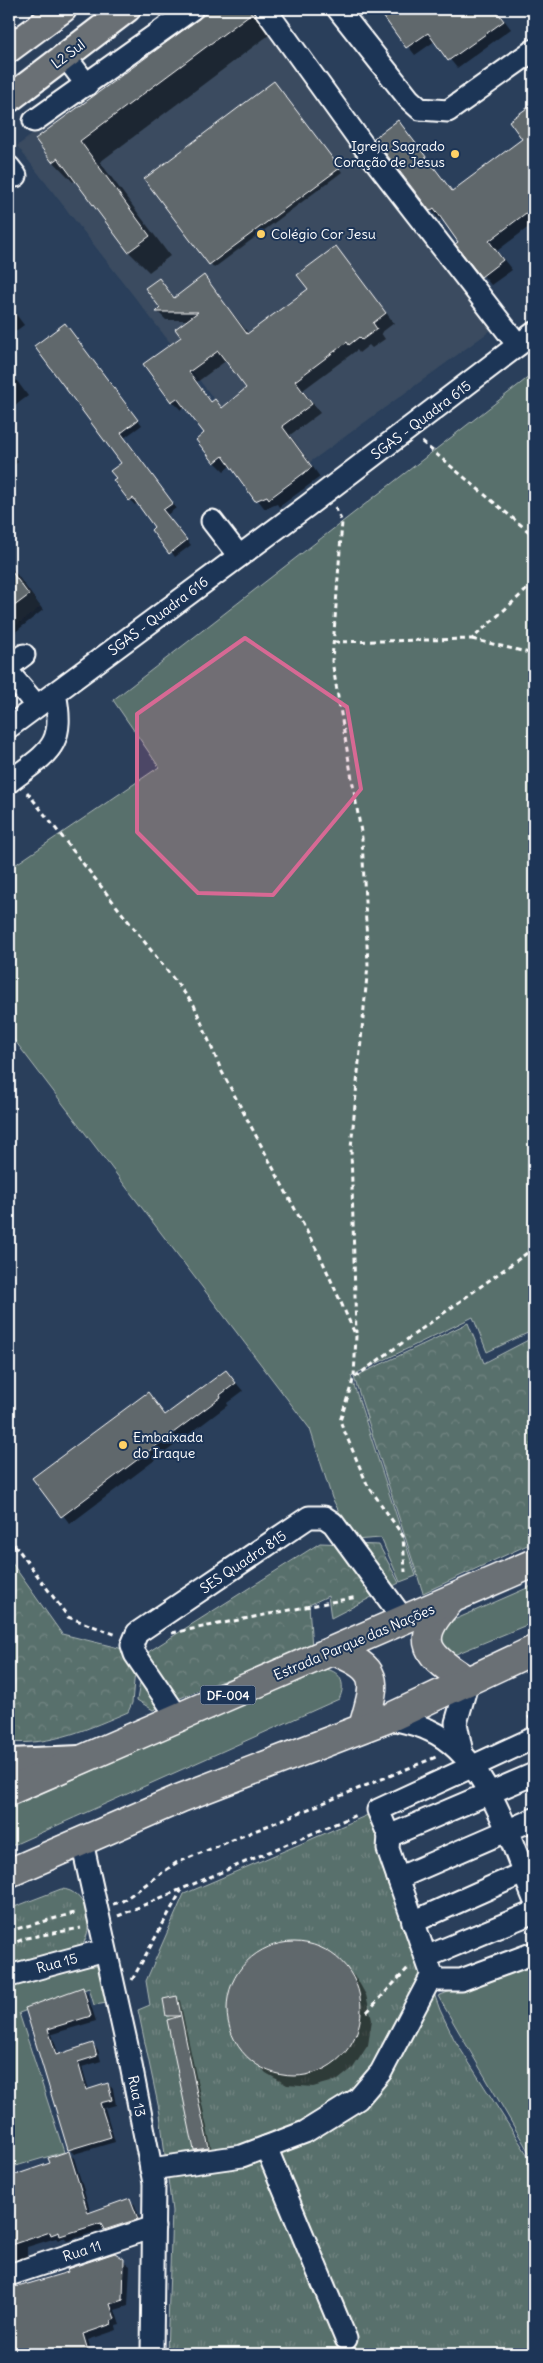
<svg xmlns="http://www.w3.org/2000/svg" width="543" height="2363" viewBox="0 0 543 2363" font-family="Delius,sans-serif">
<defs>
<pattern id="forest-crowns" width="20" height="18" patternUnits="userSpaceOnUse" patternTransform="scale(1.25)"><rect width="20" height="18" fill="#59706c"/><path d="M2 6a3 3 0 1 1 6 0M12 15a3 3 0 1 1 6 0" fill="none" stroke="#728582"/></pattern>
<pattern id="park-tufts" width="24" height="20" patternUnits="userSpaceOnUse" patternTransform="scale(1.25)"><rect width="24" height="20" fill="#59706c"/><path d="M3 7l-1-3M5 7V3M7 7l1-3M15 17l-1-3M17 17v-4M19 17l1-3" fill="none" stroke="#728582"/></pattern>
</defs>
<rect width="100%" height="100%" fill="#2a3f5b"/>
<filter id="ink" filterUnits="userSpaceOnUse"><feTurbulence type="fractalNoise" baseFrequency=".02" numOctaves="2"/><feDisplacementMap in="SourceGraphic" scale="10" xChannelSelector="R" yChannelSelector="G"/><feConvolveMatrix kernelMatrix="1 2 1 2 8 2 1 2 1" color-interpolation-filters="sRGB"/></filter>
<g filter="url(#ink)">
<g fill="#3a4b60">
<path d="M199,9h68l234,314 -221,161 -263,-338z"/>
<path d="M9,565l31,42 -31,24z"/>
</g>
<g fill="#59706c" stroke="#acb8b6">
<path d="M534,373v957l-47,22 -14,-35 -122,59 65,200 -16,6 -19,-44 -27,2 -22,-42 -22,-69 -301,-396v-164l150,-102 -46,-67z"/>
<path d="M534,1585v37l-78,32 -6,-1 -9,-9 -1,-12 7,-9z"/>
<path d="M322,1669c18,0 25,15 17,30l-330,148v-39z"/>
<path d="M534,1958v203l-96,-165z"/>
<path d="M97,1966l17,36 -20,3 -5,-17 -70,25 45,139 -55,16v-180l70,-21z"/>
</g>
<g fill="url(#forest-crowns)" stroke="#acb8b6">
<path d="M468,1323l16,40 50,-26v205l-111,51 -69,-216z"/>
<path d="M320,1543l59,2 20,38 -68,35 -3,-22 -19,9 3,43 -111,41 -48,21 -16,-10 8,-46z"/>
<path d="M9,1559l53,75 61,15 12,21 -3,33 -4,9c-38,16 -77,34 -119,30z"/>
</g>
<g fill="url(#park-tufts)" stroke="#acb8b6">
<path d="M370,1814l70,196 14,29 80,126v189h-367l5,-143 -12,-97 -22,-104 12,-5 -4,-24 38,-87z"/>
<path d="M61,1889c26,0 35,41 20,57l-72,22v-59z"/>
</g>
<g fill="#0007" fill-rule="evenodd">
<path d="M214,9h45l14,23 -173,130 70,94 -21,16 -20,-20 -53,-72 -3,2 -20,-21 -17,-22z"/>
<path d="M379,9h117l15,20 -54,39 -22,-27 -20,14z"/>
<path d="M278,87l64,85 -128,96 -68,-89z"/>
<path d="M534,103v120l-37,28 15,19 -21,15 -34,-41 3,-2 -17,-24 -3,2 -9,-10 -55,-71 22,-17 55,70 71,-53 -13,-18z"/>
<path d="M336,247l58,76 -13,10 4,6 -13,9 -3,-3 -10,8 -2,-3 -54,40 17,23 -30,22 30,42 -41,30 -2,-3 -12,5 -34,-44 -7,6 -9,-9 -9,-28 -21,-27 -4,3 -9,-9 -27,-37 37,-27 6,-17h-22l-8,-8 4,-3 -3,-30 16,20 29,-22 45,57 61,-45zM227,360l21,29 -25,20 -11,-6 -15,-21z"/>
<path d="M9,305l15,20 -15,11z"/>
<path d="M65,325l77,100 -18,13 52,70 -9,7 24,30 -16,12 -37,-54 -3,2 -5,-5 -7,-36z"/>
<path d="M9,370l19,26 -19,14z"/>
<path d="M9,450l9,12 -9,7z"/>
<path d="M9,564l34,46 -34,27z"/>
<path d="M226,1371l17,20 -16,12 1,2 -158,119 -36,-46 114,-84 18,22z"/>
<path d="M290,1944l24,3 21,11 22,21 9,16 6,25 -4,25 -15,23 -15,12 -25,7 -26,-2 -21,-12 -28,-30 -9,-28 2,-24 11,-21 24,-20z"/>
<path d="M82,1988l5,5 9,28 -44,13 7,22 34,-11 5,5 3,11 -19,6 7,23 19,-6 5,5 3,16 -11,3 10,34 -41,12 -5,-5 -43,-140z"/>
<path d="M176,1997l4,4 32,150 -13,2 -4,-3 -23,-131 -5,-4z"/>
<path d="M68,2153l6,5 17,55 38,-14 6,6 7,20 -31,10 -7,-6 -37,12 -3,-3 -6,2 -2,-2 -29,9v16l-6,2 -4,-4 -8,2v-85l43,-14z"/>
<path d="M115,2255l15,11 -2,40 -13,4 5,15 -4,1 1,4 -29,10 4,14h-83v-65l12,-2z"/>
</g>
<g fill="#60676c" stroke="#fff" fill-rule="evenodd">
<path d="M212,9h41v3l-173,129 70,95 -22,16 -70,-94 -6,4 -17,-23z"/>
<path d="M378,9h117l9,12 -56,40 -20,-28 -22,15z"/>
<path d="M274,81l66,87 -131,97 -65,-86z"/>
<path d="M534,103v104l-45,34 14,19 -22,17 -26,-33 3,-2 -24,-34 -4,3 -56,-73 24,-18 54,71 70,-52 -13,-18z"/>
<path d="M336,246l50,67 -13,10 4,6 -15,11 -3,-3 -10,8 -2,-3 -52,39 17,23 -30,22 30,41 -43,32 -2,-3 -12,5 -32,-45 -9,7 -18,-23 8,-7 -27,-35 -6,4 -28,-38 38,-27 -6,-8 23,-17h-42l4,-4 -15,-20 14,-10 15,20 30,-23 43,59 61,-45 -11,-14zM218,351l28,37 -24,20 -7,-9 -4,3 -22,-30z"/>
<path d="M65,323l73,97 -17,13 52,70 -10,7 24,30 -18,14 -18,-24 3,-3 -21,-29 -4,3 -16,-21 3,-2 -6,-7 11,-8 -87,-117z"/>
<path d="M9,568l20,27 -20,15z"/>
<path d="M226,1370l10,13 -16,12 1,2 -160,120 -29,-39 116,-86 17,23z"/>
<circle cx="294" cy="2009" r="67"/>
<path d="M83,1987l8,29 -43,13 8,26 37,-12 4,13 -19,6 8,28 22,-7 4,17 -12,3 11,34 -43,13 -43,-142z"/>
<path d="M177,1996l23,112 9,40 -15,2 -27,-130 13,-4h-14l-3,-17z"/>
<path d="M69,2151l19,62 42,-15 8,21 -34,11 -3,-7 -41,13 -1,-4 -8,3 -1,-3 -41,14v-69l41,-14 -2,-5z"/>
<path d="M115,2253l9,6 -1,41 -13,4 5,15 -4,2 1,3 -29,10 6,20h-80v-67l12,-1 47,-14 -1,-3z"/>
</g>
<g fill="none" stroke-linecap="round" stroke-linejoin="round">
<defs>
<g id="minor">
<path d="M265,9l98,136 155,200"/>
<path d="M338,9l71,90 11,10 28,2 86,-61"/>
<path d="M65,56l22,29"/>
<path d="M34,121l158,-112"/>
<path d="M9,167l7,9"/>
<path d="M212,521l27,35"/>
<path d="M9,666l15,-11"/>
<path d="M9,673l28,33"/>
<path d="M9,727l298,-221 227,-173"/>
<path d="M9,782c39,-30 57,-35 46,-89"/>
<path d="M177,1716l-42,-62 -3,-9 5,-12 172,-116h15l9,6 71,97"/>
<path d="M389,1718c13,4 28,6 40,12 59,26 82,114 105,169"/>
<path d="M534,1738l-156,72 11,26 -1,13 44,126 7,5h22l73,-27"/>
<path d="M462,1753l-6,-30 12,-42"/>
<path d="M389,1836l145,-62"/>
<path d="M82,1842l46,208 26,133 -2,171"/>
<path d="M398,1878l136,-59"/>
<path d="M413,1922l121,-54"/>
<path d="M426,1957l108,-45"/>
<path d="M9,1976l96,-26"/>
<path d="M266,2147l80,192"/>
<path d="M151,2169l91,-13 63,-24 53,-33 23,-27 51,-97"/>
<path d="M9,2275l145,-48"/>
</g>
<g id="major">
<path d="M9,49l54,-40"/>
<path d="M9,99l118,-90"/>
<path d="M9,1762l71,-3"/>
</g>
<g id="highway">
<path d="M449,1602c-38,40 -21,54 19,79"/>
<path d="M334,1651c48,19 42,30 29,76"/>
<path d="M9,1791l525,-228"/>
<path d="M9,1873l172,-75 208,-80 145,-68"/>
</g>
</defs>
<use href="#minor" stroke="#fff" stroke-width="25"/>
<use href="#major" stroke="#fff" stroke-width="30"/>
<use href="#highway" stroke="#fff" stroke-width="31"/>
<g stroke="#fff" stroke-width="3" stroke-dasharray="5 4" stroke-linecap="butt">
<path d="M422,442l112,94"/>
<path d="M335,507l7,15 -10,139 30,177 6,127 -17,183 5,185"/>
<path d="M472,639l62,15"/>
<path d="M334,642l138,-3 62,-56"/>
<path d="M27,792l167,213 27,65 100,188 35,78 -2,41 -14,44 27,63 36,52 2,36"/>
<path d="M355,1377l179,-129"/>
<path d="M9,1537l59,80 49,18"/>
<path d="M172,1633l185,-36"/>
<path d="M528,1718l6,-2"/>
<path d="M113,1904l8,-2 55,-39 260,-106"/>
<path d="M118,1916l238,-101"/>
<path d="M9,1931l69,-19"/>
<path d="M9,1945l17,-7 55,-10"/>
<path d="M132,1980l49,-89"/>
<path d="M367,2012l42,-45"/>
</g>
<use href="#minor" stroke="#1d3557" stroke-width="21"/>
<use href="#major" stroke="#6b6f75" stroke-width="26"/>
<use href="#highway" stroke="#6b6f75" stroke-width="28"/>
</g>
</g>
<path fill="#d76994" fill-opacity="0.2" stroke="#d76994" stroke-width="4" stroke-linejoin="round" d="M245,638l102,69 14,82 -88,106 -75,-2 -61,-61v-118z"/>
<g fill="#ffd166" stroke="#1d3557" stroke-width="2">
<circle cx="455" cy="154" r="5"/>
<circle cx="261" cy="234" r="5"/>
<circle cx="123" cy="1445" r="5"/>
</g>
<g text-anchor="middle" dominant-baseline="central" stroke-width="4" stroke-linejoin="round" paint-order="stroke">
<rect fill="#1d3557" stroke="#bbc2cd" stroke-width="1" x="200.5" y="1685.5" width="55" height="19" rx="4"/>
<g font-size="12" font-weight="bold" fill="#fff">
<text x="228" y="1695">DF-004</text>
</g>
<g font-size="14" fill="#fff" stroke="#1d3557">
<text transform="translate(68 54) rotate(-37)">L2 Sul</text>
<text transform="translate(421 420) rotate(-37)">SGAS - Quadra 615</text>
<text transform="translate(158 616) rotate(-37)">SGAS - Quadra 616</text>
<text transform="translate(243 1562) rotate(-34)">SES Quadra 815</text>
<text transform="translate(354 1642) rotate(-23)">Estrada Parque das Nações</text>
<text transform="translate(57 1963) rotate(-15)">Rua 15</text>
<text transform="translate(137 2096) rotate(79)">Rua 13</text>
<text transform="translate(82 2251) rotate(-18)">Rua 11</text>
</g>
<g font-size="14" fill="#fff" stroke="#1d3557" text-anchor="start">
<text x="445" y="146" text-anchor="end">Igreja Sagrado<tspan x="445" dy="16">Coração de Jesus</tspan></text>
<text x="271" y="234">Colégio Cor Jesu</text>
<text x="133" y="1437">Embaixada<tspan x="133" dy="16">do Iraque</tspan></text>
</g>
</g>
<rect width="543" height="2363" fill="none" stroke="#1d3557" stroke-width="30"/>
<rect x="15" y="15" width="513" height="2333" fill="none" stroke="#fff" stroke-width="2" filter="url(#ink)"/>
</svg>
